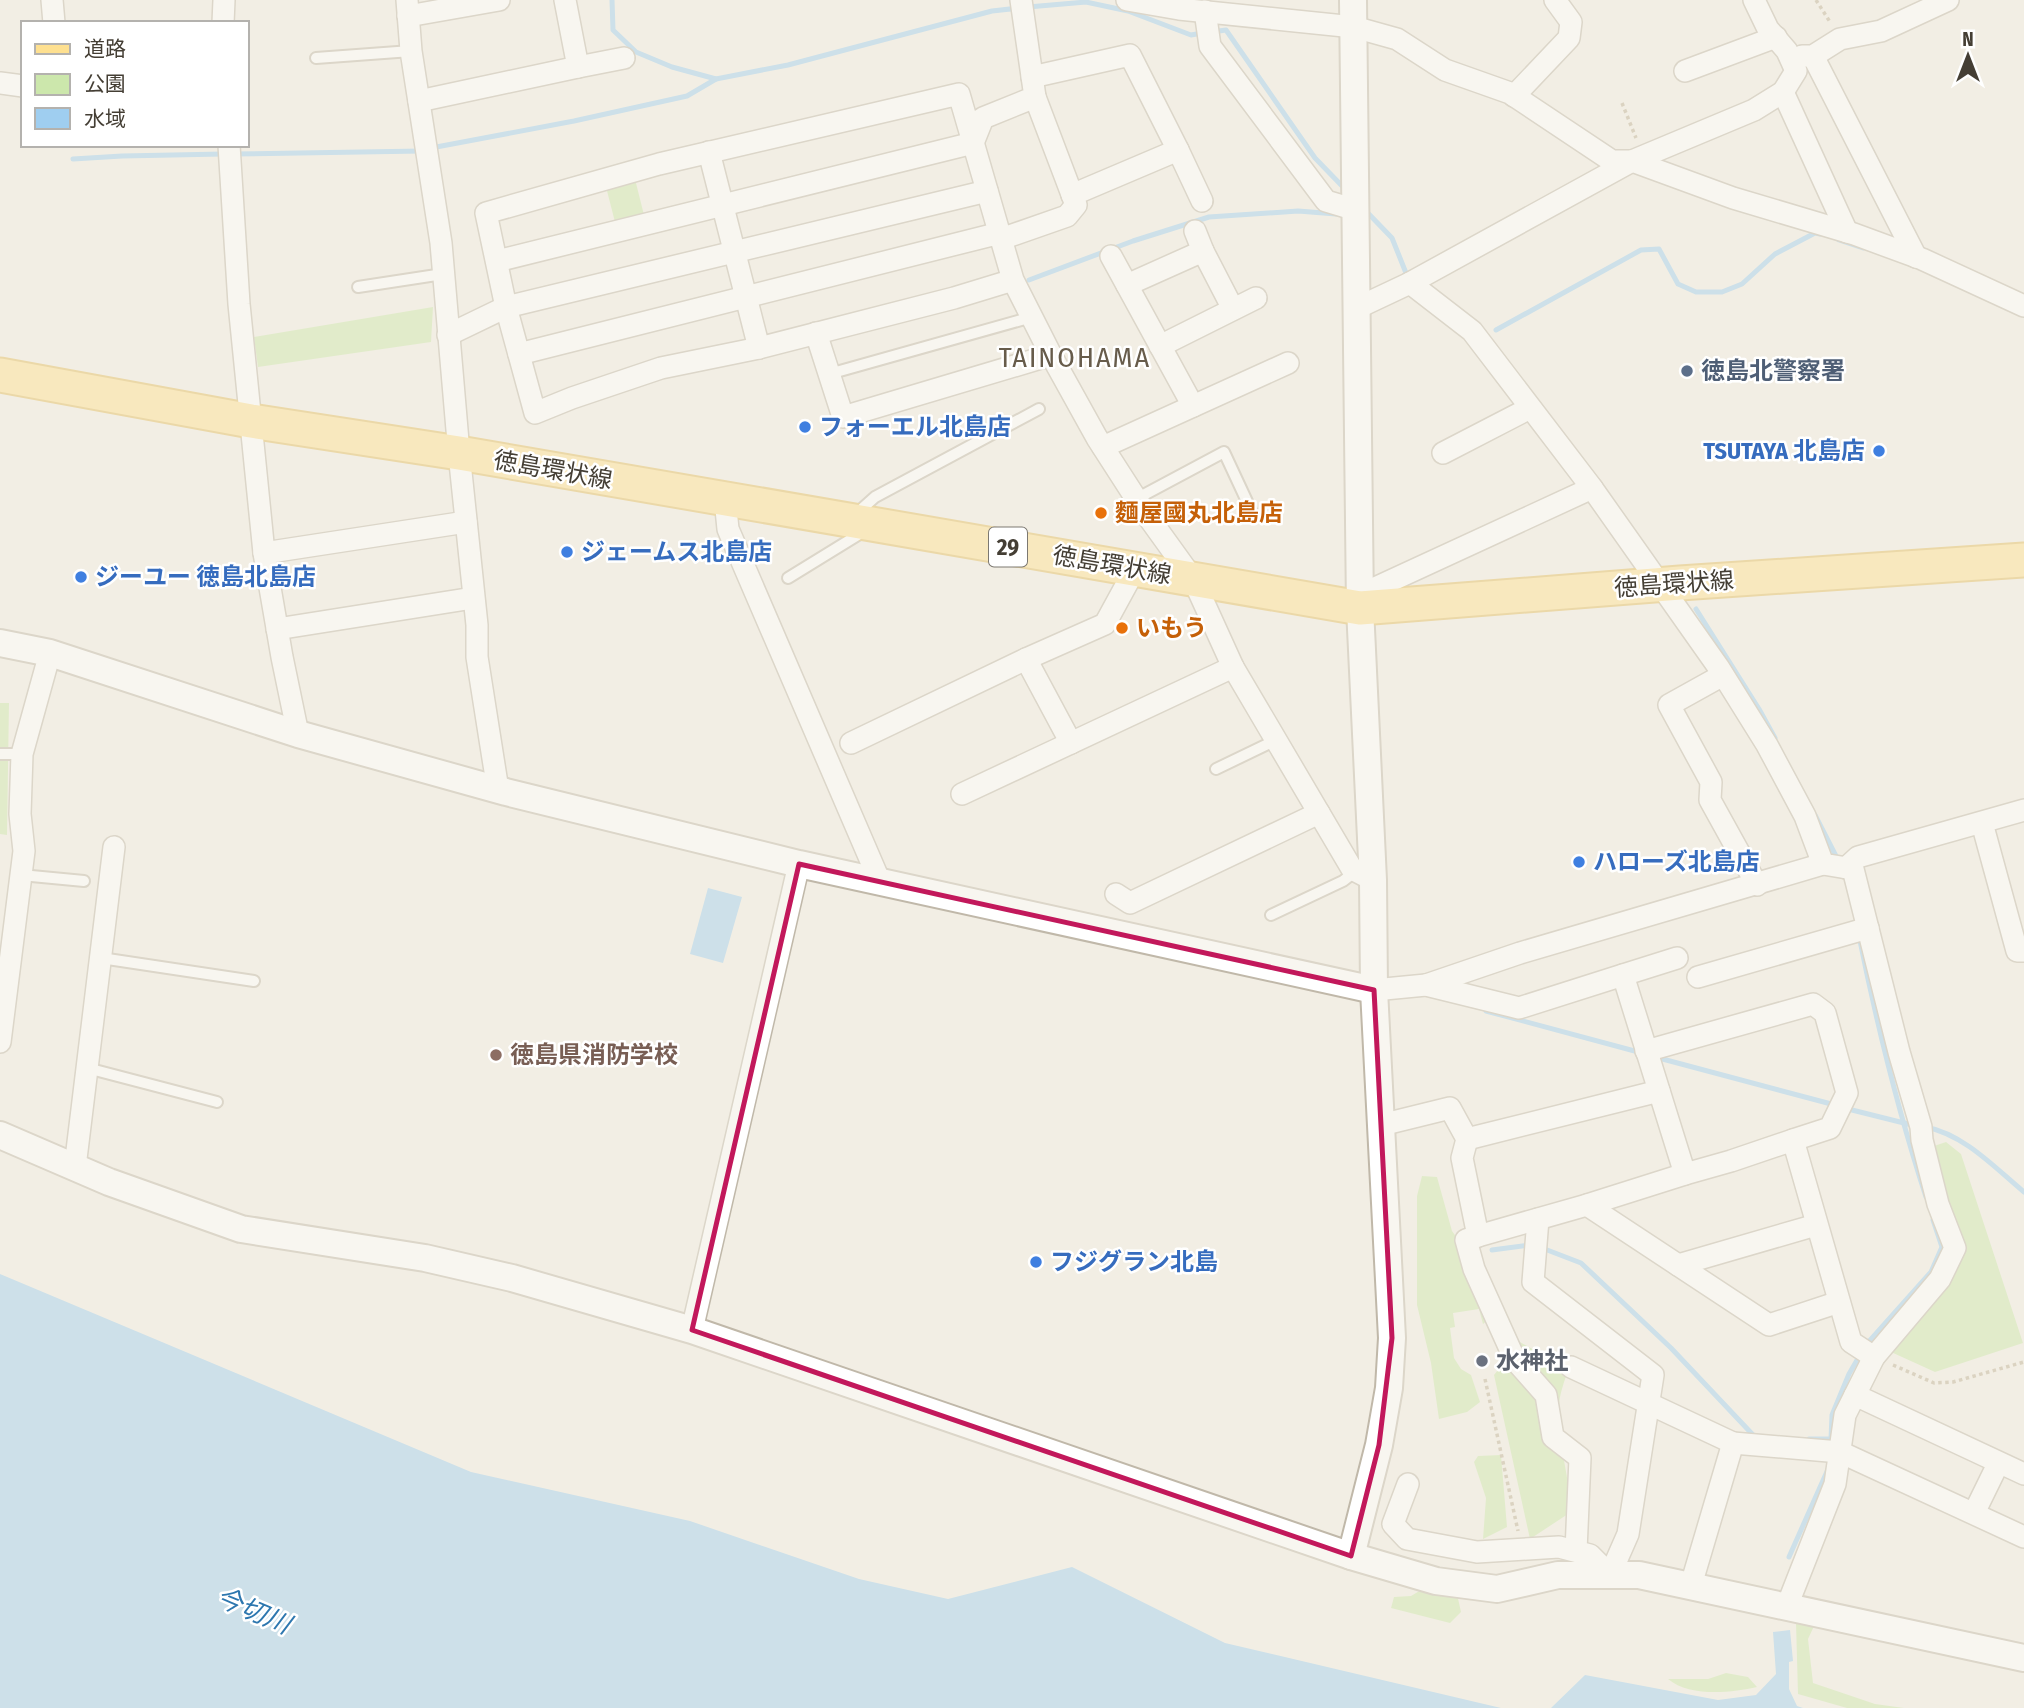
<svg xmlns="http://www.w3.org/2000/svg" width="2024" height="1708" viewBox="0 0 2024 1708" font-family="'Fira Sans Condensed','Noto Sans JP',sans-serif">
<rect width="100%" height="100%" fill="#f2eee4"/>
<g fill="#cce7ac">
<path d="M635,179l9,36 -29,7 -9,-35z"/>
<path d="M433,307l-2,35 -173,25 -4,-30z"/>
<path d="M0,703h9l-2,132 -7,-1z"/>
<path d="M1946,1142l15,12 62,189 -88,29 -44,-20 71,-101 -21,-57 -7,-48z"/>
<path d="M1422,1176l15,1 15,54 8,11 29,77 -6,5 -4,-15 -26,4 2,14 -5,1 4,30 7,11 10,6 9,27 -13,10 -28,7 -8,-56 -14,-58v-109z"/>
<path d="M1502,1332l66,37c-3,12 -9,25 -9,38 -2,35 11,70 12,105l-41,27 -36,-164 11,-14z"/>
<path d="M1501,1455l6,72 -24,12 3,-41 -12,-36 4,-6z"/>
<path d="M1426,1587l31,7 4,18 -11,11 -59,-15 3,-11 17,-1z"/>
<path d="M1796,1623l19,1 -7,15 5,44 62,21 29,4h-57l-49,-14z"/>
<path d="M1726,1673l22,4 9,10c-26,6 -68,10 -89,-8h40z"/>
</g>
<g fill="#9fcef0">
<path d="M708,888l34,9 -19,66 -33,-9z"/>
<path d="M0,1274l471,198 219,49 169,58 89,20 124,-32 153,76 276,65h-1501z"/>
<path d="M1790,1630l3,31 -4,1v27l8,17 6,2h-252l34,-33 133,25 38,-5 20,-21 -3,-42z"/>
</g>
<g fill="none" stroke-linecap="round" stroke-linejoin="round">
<g stroke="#9fcef0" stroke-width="5">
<path d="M612,0l1,30 23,22 36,15 44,12 72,-14 204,-54 27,-3"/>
<path d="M1028,7l58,-5 42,9 63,24 11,-2"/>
<path d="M1212,32l14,-2 89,128 30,31"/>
<path d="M431,148l143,-27 113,-25 29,-17"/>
<path d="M233,154l189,-3"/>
<path d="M73,159l49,-3 101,-2"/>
<path d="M1364,209l28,29 14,35"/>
<path d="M1839,240l24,8"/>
<path d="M1029,280l104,-39 76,-24 89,-6 38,3"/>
<path d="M1496,330l145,-80 18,-1 19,35 18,8h26l20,-8 33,-30 40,-21 5,1"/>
<path d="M1696,609l63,100 16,29"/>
<path d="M1815,815l24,47"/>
<path d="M1859,936c18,89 39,175 67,261"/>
<path d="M1486,1011l156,42"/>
<path d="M1655,1057l180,48"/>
<path d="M1844,1108l72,18"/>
<path d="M1926,1127c39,8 69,41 98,65"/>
<path d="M1542,1248l39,15 90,85 84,89"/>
<path d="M1492,1250l38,-5"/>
<path d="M1865,1346l66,-74 11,-25 -9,-27"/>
<path d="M1809,1439h22l1,-24 17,-41 11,-19"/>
<path d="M1789,1557l40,-90"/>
</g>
<defs>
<g id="service">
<path d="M316,58l95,-7"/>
<path d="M358,287l85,-13"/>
<path d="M829,374l203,-57"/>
<path d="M1136,499l88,-47 27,58"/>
<path d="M856,514l19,-17 164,-88"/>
<path d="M788,578l78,-48"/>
<path d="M0,754h22"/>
<path d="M1216,769l60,-29"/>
<path d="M21,875l63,6"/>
<path d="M1271,915l72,-34 13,-10"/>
<path d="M101,958l153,23"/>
<path d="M87,1068l130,34"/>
</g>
<g id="minor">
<path d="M52,0l2,23"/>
<path d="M407,0l4,51 30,192 18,210 18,172v32l21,133"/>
<path d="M1127,0l52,9 175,18 43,12 48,31 65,23 102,68h20l101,37 121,36 68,25 102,47"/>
<path d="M1205,11l5,35 116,155 30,9"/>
<path d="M408,16l91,-16"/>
<path d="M223,23l1,-23"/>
<path d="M1802,56h11l27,-17 41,-8 67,-31"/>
<path d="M1813,56l103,201"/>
<path d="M578,67l46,-9"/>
<path d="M1685,71l91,-34"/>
<path d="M1032,77l98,-22 48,95 -106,45"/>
<path d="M0,83l23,3"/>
<path d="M1783,92l64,140"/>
<path d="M1514,96l55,-58 2,-16 -16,-22"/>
<path d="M419,101l159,-34 -13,-67"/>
<path d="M973,143l10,-25 52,-21 -14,-97"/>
<path d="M229,145l10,159 25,249 18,104 16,77"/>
<path d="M1178,150l24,51"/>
<path d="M709,152l50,196"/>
<path d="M1195,231l8,20"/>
<path d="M1001,239l66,-23 9,-11 -41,-108"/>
<path d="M1111,256l82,150"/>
<path d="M497,261l476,-118"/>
<path d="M1013,280l-59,18 -195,50 -98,20 -89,30 -37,15 -29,-106 -20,-94 173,-49 300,-70 54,186 38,75 46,83 47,73 49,68 40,88 119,202 21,11"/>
<path d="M1410,283l62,48 120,157 127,180 48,77 38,71 18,48 30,5 46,183 22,75 1,13 16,64 17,44 -15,31 -66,78 -29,58 -10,69 -48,122"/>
<path d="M1127,285l76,-34 30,58"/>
<path d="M1357,308l53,-25 222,-122 122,-51 29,-18 13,-21 -9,-20 -19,-22 -14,-29"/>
<path d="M816,333l27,84 208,-62"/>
<path d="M448,335l58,-28 481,-116"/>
<path d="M1160,346l96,-48"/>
<path d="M519,354l481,-121"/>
<path d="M1103,447l185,-84"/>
<path d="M1443,453l87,-45"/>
<path d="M725,499l3,30 152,353"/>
<path d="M264,553l202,-31"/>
<path d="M1360,595l232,-107"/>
<path d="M277,629l196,-31"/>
<path d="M1026,659l45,84"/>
<path d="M1723,675l-54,30 42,77 -1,18 47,85"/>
<path d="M851,743l175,-84 79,-35 30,-55"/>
<path d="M962,794l271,-127"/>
<path d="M1982,823l35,128h7"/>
<path d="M1846,868l12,-11 166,-47"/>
<path d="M1116,894l14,9 189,-90"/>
<path d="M1623,975l54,-17"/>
<path d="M1698,977l170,-49"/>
<path d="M1426,985l94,-32 303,-89"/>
<path d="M1374,990l52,-5 93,23 104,-33 62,199 46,-13 62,-21 58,202 23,15"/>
<path d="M0,1042l24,-191 -4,-37 2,-60 28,-101"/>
<path d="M1646,1051l167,-47 12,9 22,80 -17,35 -37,12"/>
<path d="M1381,1125l69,-17 17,31 -5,19 16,78 109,-31 98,-31"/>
<path d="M1467,1139l192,-48"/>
<path d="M75,1167l39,-320"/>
<path d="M1587,1205l182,120 70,-23"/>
<path d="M1478,1236l-12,4 8,29 41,91 31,35 7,42 27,21 -4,93"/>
<path d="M1678,1265l138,-40"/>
<path d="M692,1330l107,-466"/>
<path d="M1571,1367l162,76 -42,142"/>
<path d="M1855,1395l169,79"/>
<path d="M1733,1443l107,9 184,85"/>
<path d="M1408,1484l-15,40 14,15 70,13 82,-5 31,8 20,20 18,-41 25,-159 -120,-93 5,-63"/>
<path d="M1974,1513l24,-49"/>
</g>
<g id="tertiary">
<path d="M0,643l50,10 248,81 208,58 293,72 575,126"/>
<path d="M0,1135l109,47 132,47 184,29 87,20 180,52 659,226 85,25 61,8 61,-14h81l385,83"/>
<path d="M1351,1556l28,-111 10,-57 3,-50 -18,-348 -1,-110 -13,-272 -7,-608"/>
</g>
<path id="primary" d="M0,375l251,46 208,32 901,155 320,-25 344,-23"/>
</defs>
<use href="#service" stroke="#c0b8a9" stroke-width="14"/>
<use href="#minor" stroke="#c0b8a9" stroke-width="24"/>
<use href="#tertiary" stroke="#c0b8a9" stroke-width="30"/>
<use href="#primary" stroke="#e3bd60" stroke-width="37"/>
<g stroke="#bfb198" stroke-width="3.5" stroke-dasharray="3.5 3.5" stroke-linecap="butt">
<path d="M1816,0l14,22"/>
<path d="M1622,103l14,35"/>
<path d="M1893,1365l41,18 19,-1 71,-20"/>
<path d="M1485,1379l33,152"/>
</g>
<use href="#service" stroke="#fff" stroke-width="10"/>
<use href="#minor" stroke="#fff" stroke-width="21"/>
<use href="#tertiary" stroke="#fff" stroke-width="26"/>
<use href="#primary" stroke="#fee090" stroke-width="33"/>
</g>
<path d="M0 0H2024V1708H0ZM799,864l575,126 18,348 -13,107 -28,111 -659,-226z" fill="#f2eee4" fill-opacity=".55" fill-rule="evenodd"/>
<path fill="none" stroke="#c2185b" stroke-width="5" stroke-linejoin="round" d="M799,864l575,126 18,348 -13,107 -28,111 -659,-226z"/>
<circle fill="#5c6f8a" stroke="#fff" stroke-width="2.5" cx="1687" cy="371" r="7"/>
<g fill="#3f7fe0" stroke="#fff" stroke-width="2.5">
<circle cx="805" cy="427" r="7"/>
<circle cx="1879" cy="451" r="7"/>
<circle cx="567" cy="552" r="7"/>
<circle cx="81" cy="577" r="7"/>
<circle cx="1579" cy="862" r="7"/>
<circle cx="1036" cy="1262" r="7"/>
</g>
<g fill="#e8710a" stroke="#fff" stroke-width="2.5">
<circle cx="1101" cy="513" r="7"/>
<circle cx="1122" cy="628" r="7"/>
</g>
<circle fill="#8d6e63" stroke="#fff" stroke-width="2.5" cx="496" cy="1055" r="7"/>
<circle fill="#6b7280" stroke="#fff" stroke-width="2.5" cx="1482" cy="1361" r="7"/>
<g text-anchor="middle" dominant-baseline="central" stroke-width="5" stroke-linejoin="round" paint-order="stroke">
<rect fill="#fff" stroke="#7c7871" stroke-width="2" x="989" y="527.5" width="38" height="39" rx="5"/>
<g font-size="23" font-weight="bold" fill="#443e34">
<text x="1008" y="547">29</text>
</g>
<g font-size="24" font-weight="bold" fill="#4e5e75" stroke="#fff" text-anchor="start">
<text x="1701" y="371">徳島北警察署</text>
</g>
<g font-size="24" font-weight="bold" fill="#366cbe" stroke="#fff" text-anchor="start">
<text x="819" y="427">フォーエル北島店</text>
<text x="1865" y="451" text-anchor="end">TSUTAYA 北島店</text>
<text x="581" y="552">ジェームス北島店</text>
<text x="95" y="577">ジーユー 徳島北島店</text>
<text x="1593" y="862">ハローズ北島店</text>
<text x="1050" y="1262">フジグラン北島</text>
</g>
<g font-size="24" fill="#443e34" stroke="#fff">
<text transform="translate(553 470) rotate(10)">徳島環状線</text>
<text transform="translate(1112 565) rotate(10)">徳島環状線</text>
<text transform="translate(1674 584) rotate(-4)">徳島環状線</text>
</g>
<g font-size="24" font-weight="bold" fill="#c56008" stroke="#fff" text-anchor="start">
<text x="1115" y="513">麵屋國丸北島店</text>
<text x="1136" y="628">いもう</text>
</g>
<g font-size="24" font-weight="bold" fill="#785e54" stroke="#fff" text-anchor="start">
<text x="510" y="1055">徳島県消防学校</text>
</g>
<g font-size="24" font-weight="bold" fill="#5b616d" stroke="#fff" text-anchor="start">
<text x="1496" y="1361">水神社</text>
</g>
<g font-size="26" font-style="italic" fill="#2d77af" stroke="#fff">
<text transform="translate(253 1611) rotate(23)">今切川</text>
</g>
<g font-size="28" letter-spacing="2" fill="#675c4b" stroke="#fff">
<text x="1075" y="357">TAINOHAMA</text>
</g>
</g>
<rect x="21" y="21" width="228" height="126" fill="#ffffff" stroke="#b4b2ae" stroke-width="2"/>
<rect x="35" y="44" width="35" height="10" fill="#fee090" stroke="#b4b2ae" stroke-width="2"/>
<text x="84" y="56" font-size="21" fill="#443e34">道路</text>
<rect x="35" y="74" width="35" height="21" fill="#cce7ac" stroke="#b4b2ae" stroke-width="2"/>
<text x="84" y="91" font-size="21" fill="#443e34">公園</text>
<rect x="35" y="108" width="35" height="21" fill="#9fcef0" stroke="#b4b2ae" stroke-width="2"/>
<text x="84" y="126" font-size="21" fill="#443e34">水域</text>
<g transform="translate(1968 56)" stroke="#ffffff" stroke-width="5" paint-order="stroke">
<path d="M0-5L12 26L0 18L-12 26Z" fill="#443e34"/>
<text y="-10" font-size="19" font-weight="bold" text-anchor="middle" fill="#443e34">N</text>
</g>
</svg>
